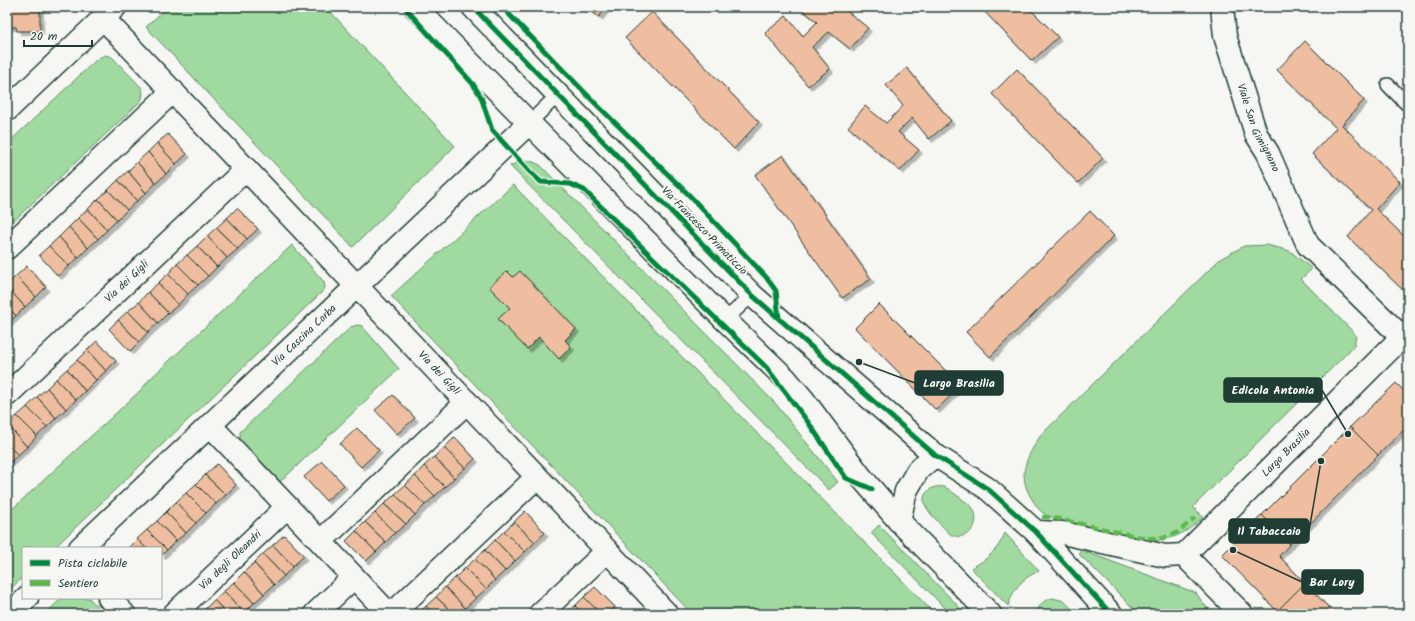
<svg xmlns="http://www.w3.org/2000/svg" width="1415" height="621" viewBox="0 0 1415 621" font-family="Kalam,sans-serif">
<defs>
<filter id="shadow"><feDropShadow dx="3.5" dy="3.5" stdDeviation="0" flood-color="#0004"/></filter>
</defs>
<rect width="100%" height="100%" fill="#f6f6f2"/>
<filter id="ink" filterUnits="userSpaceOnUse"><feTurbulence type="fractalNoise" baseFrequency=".025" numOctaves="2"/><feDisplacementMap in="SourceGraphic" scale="8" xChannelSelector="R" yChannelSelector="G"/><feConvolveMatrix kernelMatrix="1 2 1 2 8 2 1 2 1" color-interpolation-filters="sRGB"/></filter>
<g filter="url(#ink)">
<g fill="#a0daa0" stroke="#608c6a">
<path d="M167,7h159l129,139 -102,101 -207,-220z"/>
<path d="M105,55l7,2 30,31 1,7 -2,6 -134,126v-83l90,-85z"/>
<path d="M521,161h10l9,4 235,238 63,79 -9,8 -319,-324z"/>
<path d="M513,185l422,429h-243l-301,-318z"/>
<path d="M292,245l32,37 1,6 -2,3 -269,257h-31v29l-16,15v-78l135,-125 6,-8z"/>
<path d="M1267,245l23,6 22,18 -11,10 55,56 -2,11 -161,161 10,10c-36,37 -73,23 -116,10 -13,-3 -27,-6 -39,-11 -7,-3 -12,-10 -16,-17 -16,-25 -5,-42 9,-64l179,-176 24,-13z"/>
<path d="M357,325l5,1 37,43 -119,113 -40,-41v-9l111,-105z"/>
<path d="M935,487c3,0 7,-1 9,0 4,1 8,5 11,7 5,4 12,8 17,13 7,9 4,24 -7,28 -4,2 -11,2 -15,-1 -4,-3 -7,-8 -11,-11 -10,-11 -26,-27 -4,-36z"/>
<path d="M879,525l87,89h-15l-80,-81z"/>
<path d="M1005,533l34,38c-17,7 -26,18 -31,35l-37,-38c16,-8 27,-18 34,-35z"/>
<path d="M1081,550l115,43 7,10 10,11h-74l-60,-60z"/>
<path d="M62,598h27l15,16h-59z"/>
<path d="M1053,598l11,3 13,13h-40c1,-9 7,-14 16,-16z"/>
</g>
<g fill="#efbda0" stroke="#1f3d34" filter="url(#shadow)">
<path d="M7,7h33v24h-23l-1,-4h-9z"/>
<path d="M586,7h21l-8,10z"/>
<path d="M799,7h43l26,21 -18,21 -21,-17 -17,15 18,22 -22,17 -43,-53 21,-17 17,20 14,-14z"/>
<path d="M980,7h48l30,30 -26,24z"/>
<path d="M652,12l107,110 -25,27 -109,-111z"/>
<path d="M1305,41l59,59 -22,25 58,57 -24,27 32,31 -1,54 -59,-57 23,-27 -59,-56 24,-26 -59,-58z"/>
<path d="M907,68l44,53 -22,18 -17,-21 -14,14 21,18 -19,21 -52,-44 17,-21 21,17 17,-17 -17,-21z"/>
<path d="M1017,69l86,89 -25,25 -86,-89z"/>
<path d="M168,134l19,20 -11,10 -19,-21z"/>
<path d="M157,143l19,21 -10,10 -18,-22z"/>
<path d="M148,152l18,22 -10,9 -19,-21z"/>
<path d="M783,155l88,124 -29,19 -87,-123z"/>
<path d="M137,162l19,21 -10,10 -18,-22z"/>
<path d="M128,171l18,22 -9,8 -19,-21z"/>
<path d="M118,180l19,21 -10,9 -19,-20z"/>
<path d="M108,190l19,20 -10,10 -19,-21z"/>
<path d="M98,199l19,21 -10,10 -19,-21z"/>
<path d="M237,208l21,21 -11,10 -20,-21z"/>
<path d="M88,209l19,21 -9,9 -20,-21z"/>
<path d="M1090,211l24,25 -124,121 -24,-25z"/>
<path d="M78,218l20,21 -10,9 -19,-21z"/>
<path d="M227,218l20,21 -9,10 -22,-21z"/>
<path d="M69,227l19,21 -10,10 -19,-21z"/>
<path d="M216,228l22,21 -11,9 -20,-22z"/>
<path d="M207,236l20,22 -10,9 -20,-21z"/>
<path d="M59,237l19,21 -9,8 -20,-20z"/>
<path d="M49,246l20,20 -11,10 -19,-21z"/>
<path d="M197,246l20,21 -9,9 -21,-21z"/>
<path d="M187,255l21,21 -10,9 -21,-21z"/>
<path d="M177,264l21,21 -10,9 -20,-20z"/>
<path d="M27,266l19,21 -10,10 -20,-21z"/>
<path d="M507,271l6,6 7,-6 56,58 -11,11 6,7 -12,12 -20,-22 -12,12 -29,-30 12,-11 -21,-21z"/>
<path d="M168,274l20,20 -10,11 -20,-22z"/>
<path d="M16,276l20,21 -11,10 -18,-20v-2z"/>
<path d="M158,283l20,22 -10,8 -20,-21z"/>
<path d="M7,287l18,20 -9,9 -9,-10z"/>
<path d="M148,292l20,21 -10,10 -19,-21z"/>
<path d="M139,302l19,21 -10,9 -20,-21z"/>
<path d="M879,304l82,82 -25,24 -81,-82z"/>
<path d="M7,306l9,10 -9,8z"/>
<path d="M128,311l20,21 -9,10 -21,-22z"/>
<path d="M118,320l21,22 -9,9 -21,-22z"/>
<path d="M97,341l19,20 -10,10 -19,-21z"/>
<path d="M87,350l19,21 -10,9 -19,-20z"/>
<path d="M77,360l19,20 -11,11 -18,-22z"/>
<path d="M67,369l18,22 -9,9 -20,-21z"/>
<path d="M56,379l20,21 -10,9 -19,-21z"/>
<path d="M1396,383l12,12v31l-30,29 -28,-28z"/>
<path d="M47,388l19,21 -10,9 -19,-21z"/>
<path d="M393,395l22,23 -18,16 -22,-24z"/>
<path d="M37,397l19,21 -9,9 -20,-20z"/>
<path d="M27,407l20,20 -10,9 -20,-20z"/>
<path d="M17,416l20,20 -10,11 -19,-22z"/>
<path d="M8,425l19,22 -9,8 -11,-11z"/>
<path d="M1350,427l28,28 -88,89 -28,-29z"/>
<path d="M357,428l22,22 -18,17 -21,-23z"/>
<path d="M455,437l20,22 -10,9 -21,-20z"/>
<path d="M7,444l11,11 -11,10z"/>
<path d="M444,448l21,20 -11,10 -20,-21z"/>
<path d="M434,457l20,21 -9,9 -21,-21z"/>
<path d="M322,461l22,24 -18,16 -22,-24z"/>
<path d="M217,464l19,21 -10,10 -21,-20z"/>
<path d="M424,466l21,21 -10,9 -20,-20z"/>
<path d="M205,475l21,20 -10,9 -20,-20z"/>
<path d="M415,476l20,20 -10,9 -20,-20z"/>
<path d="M196,484l20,20 -10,9 -20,-20z"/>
<path d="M405,485l20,20 -10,10 -20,-21z"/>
<path d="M186,493l20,20 -10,10 -20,-21z"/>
<path d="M395,494l20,21 -9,9 -22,-20z"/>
<path d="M176,502l20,21 -10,10 -20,-21z"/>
<path d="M384,504l22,20 -11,9 -20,-20z"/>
<path d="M525,511l20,22 -10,9 -21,-20z"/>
<path d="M166,512l20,21 -10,8 -19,-20z"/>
<path d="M375,513l20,20 -9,9 -21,-20z"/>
<path d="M1262,515l28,29 -11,12 26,27 -28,28 -55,-56z"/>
<path d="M157,521l19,20 -9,9 -20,-20z"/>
<path d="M365,522l21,20 -10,10 -20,-21z"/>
<path d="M514,522l21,20 -10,10 -21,-21z"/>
<path d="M147,530l20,20 -6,6v-8h-15l-9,-9z"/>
<path d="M356,531l20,21 -10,9 -20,-20z"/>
<path d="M504,531l21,21 -10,9 -20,-21z"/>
<path d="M284,535l20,21 -11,10 -20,-21z"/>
<path d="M137,539l9,9h-18z"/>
<path d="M495,540l20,21 -10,10 -20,-21z"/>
<path d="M273,545l20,21 -9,10 -21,-22z"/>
<path d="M485,550l20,21 -10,9 -20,-21z"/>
<path d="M263,554l21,22 -10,9 -20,-22z"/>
<path d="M475,559l20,21 -9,9 -21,-21z"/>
<path d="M254,563l20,22 -10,9 -20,-22z"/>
<path d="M465,568l21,21 -10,9 -21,-20z"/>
<path d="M244,572l20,22 -10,9 -20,-21z"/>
<path d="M455,578l21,20 -11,10 -20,-21z"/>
<path d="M234,582l20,21 -10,10 -20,-22z"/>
<path d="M1305,583l30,31h-55l-3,-3z"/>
<path d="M445,587l20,21 -6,6h-5l-18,-17z"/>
<path d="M595,587l20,20 -7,7h-7l-17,-17z"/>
<path d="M224,591l20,22 -1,1h-16l-13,-14z"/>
<path d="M436,597l18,17h-20l-8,-8z"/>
<path d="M584,597l17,17h-19l-7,-8z"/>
<path d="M214,600l13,14h-18l-5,-4z"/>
<path d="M426,606l8,8h-16z"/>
<path d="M575,606l7,8h-16l7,-7z"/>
</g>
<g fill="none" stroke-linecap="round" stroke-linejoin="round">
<defs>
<g id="service">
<path d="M1388,85l20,20"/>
<path d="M529,123l29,-28"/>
<path d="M725,320l27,-25"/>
</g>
<g id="minor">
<path id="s1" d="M1222,7l3,29 31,98 12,19 40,92 100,98"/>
<path id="s2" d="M103,18l564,596"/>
<path d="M7,110l108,-103"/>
<path d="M7,248l166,-157"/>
<path id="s3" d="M7,395l239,-226"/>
<path d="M210,425l179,189"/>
<path id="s4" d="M1036,532l27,1 102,23 19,-1 224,-224"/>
<path d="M321,541l146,-139"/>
<path id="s5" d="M80,548l449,-425"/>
<path d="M1184,555l58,59"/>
<path d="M109,598l15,16"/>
<path d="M10,614l17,-16"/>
<path id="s6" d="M174,614l113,-107"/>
<path d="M315,614l39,-37"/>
<path d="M392,614l145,-137"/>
<path d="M540,614l67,-63"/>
</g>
<g id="tertiary">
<path d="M415,7l204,207 106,106 61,59 17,20 58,78 38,44 91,93"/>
<path d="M473,7l279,288 183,160 53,34 48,43 75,82"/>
<path d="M899,521l7,-30 12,-21 17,-15"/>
</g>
</defs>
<use href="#service" stroke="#1f3d34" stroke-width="16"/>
<use href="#minor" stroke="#1f3d34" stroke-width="25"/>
<use href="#tertiary" stroke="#1f3d34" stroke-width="25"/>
<use href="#service" stroke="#f6f6f2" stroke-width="13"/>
<use href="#minor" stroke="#f6f6f2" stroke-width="22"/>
<use href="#tertiary" stroke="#f6f6f2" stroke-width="22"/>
<path stroke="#58b947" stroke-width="4" stroke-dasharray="8 4" stroke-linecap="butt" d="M1042,517l13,1 91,20h17l15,-6 17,-14"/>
<defs>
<g id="cycleway">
<path d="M406,7l1,3 66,74 8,13 11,33 38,42 11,10 29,2 14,6 63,62 119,115 42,55 38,56 26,11"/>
<path d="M473,7l279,288 183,160 53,34 48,43 75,82"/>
<path d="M502,7l93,96 94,92 77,82 10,14 3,28"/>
</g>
</defs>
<use href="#cycleway" stroke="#f6f6f2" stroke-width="8"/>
<use href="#cycleway" stroke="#00873e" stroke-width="5"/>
</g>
</g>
<g text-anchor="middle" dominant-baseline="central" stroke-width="4" stroke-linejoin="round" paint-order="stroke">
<g font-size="11" fill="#1f3d34" stroke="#f6f6f2">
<text stroke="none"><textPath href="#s1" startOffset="127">Viale San Gimignano</textPath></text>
<text transform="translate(704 231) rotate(46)">Via Francesco Primaticcio</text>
<text stroke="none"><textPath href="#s3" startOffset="165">Via dei Gigli</textPath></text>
<text stroke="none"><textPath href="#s5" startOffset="309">Via Cascina Corba</textPath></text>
<text stroke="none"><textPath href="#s2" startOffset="489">Via dei Gigli</textPath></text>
<text stroke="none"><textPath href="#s4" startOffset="295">Largo Brasilia</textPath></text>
<text stroke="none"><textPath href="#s6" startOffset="78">Via degli Oleandri</textPath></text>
</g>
</g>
<path fill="none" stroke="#1f3d34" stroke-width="1.5" d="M859 362L915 383M1348 434L1322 390M1321 461L1309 531M1233 550L1302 582"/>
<g fill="#1f3d34" stroke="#f6f6f2" stroke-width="1.5">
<circle cx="859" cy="362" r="4"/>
<circle cx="1348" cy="434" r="4"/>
<circle cx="1321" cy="461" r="4"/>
<circle cx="1233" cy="550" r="4"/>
</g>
<g fill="#1f3d34" stroke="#1f3d34" stroke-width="1.5">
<rect x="915" y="371" width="88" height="24" rx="4"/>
<rect x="1224" y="378" width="98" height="24" rx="4"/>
<rect x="1229" y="519" width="80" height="24" rx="4"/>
<rect x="1302" y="570" width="61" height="24" rx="4"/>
</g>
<g font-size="12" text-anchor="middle" font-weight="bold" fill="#fff">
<text x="959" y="387">Largo Brasilia</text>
<text x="1273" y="394">Edicola Antonia</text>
<text x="1269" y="535">Il Tabaccaio</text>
<text x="1332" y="586">Bar Lory</text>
</g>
<rect width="1415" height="621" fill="none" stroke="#f6f6f2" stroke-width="24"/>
<rect x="12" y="12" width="1391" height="597" fill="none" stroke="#1f3d34" stroke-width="1.5" filter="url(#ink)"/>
<rect x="22" y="547" width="140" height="52" fill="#f6f6f2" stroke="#a0aca6"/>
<rect x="30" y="560" width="20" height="6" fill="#00873e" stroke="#a0aca6"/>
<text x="58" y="567" font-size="12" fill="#1f3d34">Pista ciclabile</text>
<rect x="30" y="580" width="20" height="6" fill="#58b947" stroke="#a0aca6"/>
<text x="58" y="587" font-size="12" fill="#1f3d34">Sentiero</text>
<path d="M24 40v6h68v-6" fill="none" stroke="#1f3d34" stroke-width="2"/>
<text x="30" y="40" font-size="12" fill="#1f3d34" stroke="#f6f6f2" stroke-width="3" paint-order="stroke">20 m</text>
</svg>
